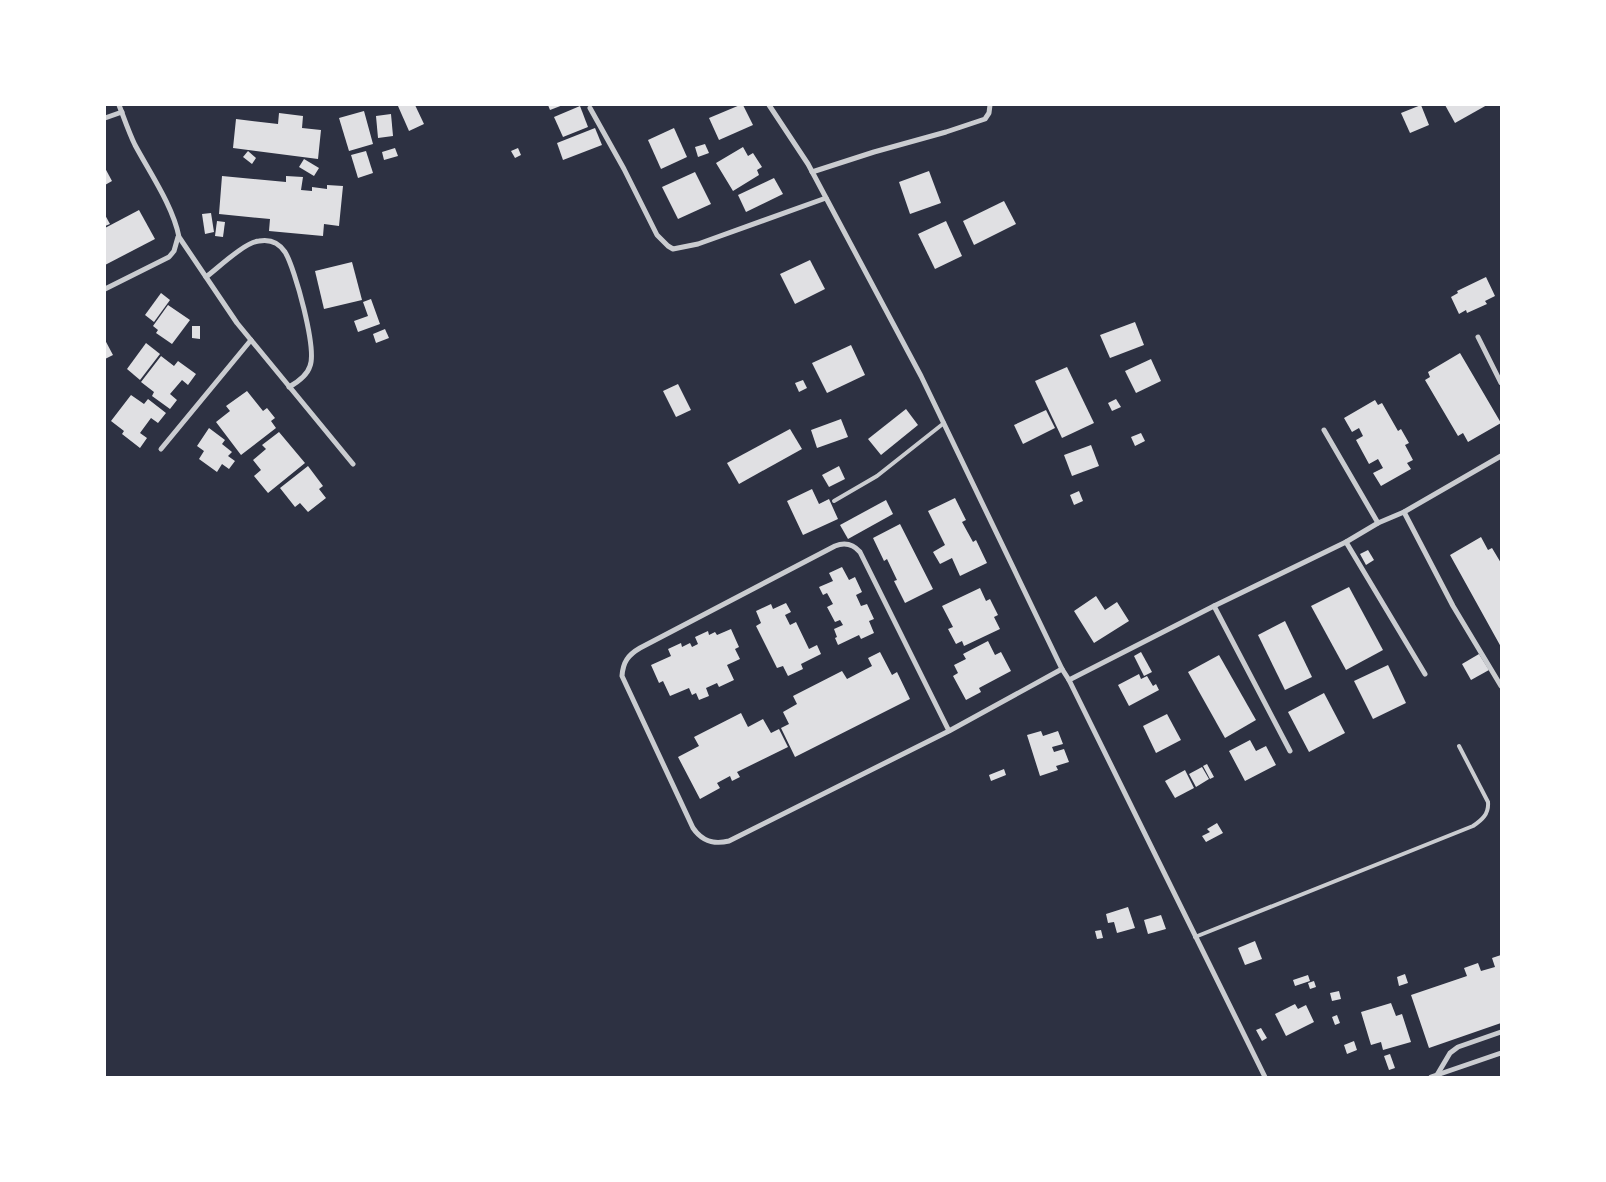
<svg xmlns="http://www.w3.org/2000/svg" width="1606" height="1182" viewBox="0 0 1606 1182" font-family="Figtree,sans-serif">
<rect width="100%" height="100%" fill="#2d3142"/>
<g fill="#e0e0e3">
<path d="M415,105l9,19 -15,7 -11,-25z"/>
<path d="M548,105h15l-13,5z"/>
<path d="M740,105h3l10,20 -34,15 -10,-22z"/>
<path d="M1421,105l8,20 -19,8 -9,-20z"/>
<path d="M1445,105h42l-32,18z"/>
<path d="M580,106l8,21 -25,10 -9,-20z"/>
<path d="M364,111l9,33 -24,7 -10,-33z"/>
<path d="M279,113l24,3 -1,12 19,2 -3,29 -85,-11 3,-29 42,5z"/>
<path d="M391,114l2,22 -15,2 -2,-22z"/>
<path d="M595,128l7,17 -39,15 -6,-17z"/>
<path d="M674,128l13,29 -26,12 -13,-29z"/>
<path d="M705,144l4,9 -11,4 -3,-10z"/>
<path d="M743,147l5,9 5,-3 9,14 -5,3 2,5 -26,16 -17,-28z"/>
<path d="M395,148l3,8 -14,4 -2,-8z"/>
<path d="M518,148l3,7 -6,3 -4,-7z"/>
<path d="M248,151l8,7 -4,6 -9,-7z"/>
<path d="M366,151l7,22 -15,5 -7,-23z"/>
<path d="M304,159l15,9 -5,8 -15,-9z"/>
<path d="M105,168l7,13 -7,4z"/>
<path d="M929,171l12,32 -31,11 -11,-32z"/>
<path d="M695,172l16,32 -33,15 -16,-32z"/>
<path d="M222,176l64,6v-6l17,1 -2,13 11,1v-4l15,2v-4l16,1 -4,40 -15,-2 -1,12 -54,-5 1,-12 -51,-5z"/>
<path d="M774,178l9,16 -37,18 -8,-17z"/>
<path d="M1004,201l12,23 -42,21 -11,-24z"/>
<path d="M139,210l16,29 -50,26v-37z"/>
<path d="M211,213l3,19 -9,2 -3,-20z"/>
<path d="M105,215l5,9 -5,2z"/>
<path d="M217,221l8,1 -2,15 -8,-1z"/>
<path d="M946,221l16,35 -27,13 -17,-35z"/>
<path d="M810,260l15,29 -30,15 -15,-30z"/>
<path d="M352,262l10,38 -38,9 -9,-38z"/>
<path d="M1486,277l9,19 -10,5 2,3 -20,9 -1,-3 -7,4 -8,-17 7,-4 -1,-2z"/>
<path d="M161,293l9,7 -16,22 -9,-7z"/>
<path d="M371,299l9,25 -22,8 -4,-11 14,-5 -5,-14z"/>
<path d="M168,305l22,15 -18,24 -16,-11 2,-3 -5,-4z"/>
<path d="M1135,322l9,23 -34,13 -10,-23z"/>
<path d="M192,326h8v13l-8,-1z"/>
<path d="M385,329l4,9 -13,5 -3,-9z"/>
<path d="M105,340l8,15 -8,4z"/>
<path d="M146,343l14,11 -20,26 -13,-11z"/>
<path d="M851,345l14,30 -38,18 -15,-30z"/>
<path d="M1460,353l41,70 -33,19 -5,-9 -5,3 -33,-56 5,-3 -2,-5z"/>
<path d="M161,356l13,10 4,-5 18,13 -8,11 -6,-5 -12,14 7,6 -7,9 -18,-13 2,-4 -13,-10z"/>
<path d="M1151,359l10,22 -25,12 -11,-22z"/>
<path d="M1067,367l27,56 -32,15 -27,-57z"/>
<path d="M803,380l4,8 -8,4 -4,-9z"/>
<path d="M678,384l13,26 -15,7 -13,-26z"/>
<path d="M247,391l16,20 4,-3 8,10 -4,3 5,7 -35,27 -25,-33 14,-11 -4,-5z"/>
<path d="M131,395l13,9 4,-5 18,14 -8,10 -7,-5 -11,15 7,5 -7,10 -18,-14 2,-3 -13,-10z"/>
<path d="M1116,399l5,8 -9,4 -4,-8z"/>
<path d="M1375,400l3,5 4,-2 16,28 3,-2 8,14 -4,2 8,15 -6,3 4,6 -30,17 -8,-13 10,-5 -5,-9 -9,5 -13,-24 7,-4 -4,-8 -7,4 -8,-14z"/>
<path d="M906,409l12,16 -37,30 -13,-16z"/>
<path d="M1046,410l9,18 -32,16 -9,-19z"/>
<path d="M841,419l7,18 -31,11 -6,-18z"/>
<path d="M209,428l16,12 -3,4 10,8 -4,4 7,5 -6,8 -7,-5 -5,8 -18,-13 5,-8 -7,-5z"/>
<path d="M790,429l12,20 -63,35 -12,-21z"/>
<path d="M279,432l26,31 -37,30 -14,-17 7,-6 -8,-10 13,-11 -4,-4z"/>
<path d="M1141,433l4,8 -10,5 -4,-9z"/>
<path d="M1091,445l8,21 -27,10 -8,-21z"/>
<path d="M308,466l15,20 -4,3 7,9 -18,14 -8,-9 -5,4 -15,-19z"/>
<path d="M839,466l6,13 -16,8 -7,-12z"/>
<path d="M812,489l7,15 10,-5 9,20 -35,16 -16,-34z"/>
<path d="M1079,491l4,10 -9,4 -4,-10z"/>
<path d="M955,498l11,22 -4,2 11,20 3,-2 11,23 -27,13 -8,-18 -12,6 -7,-12 12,-7 -17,-34z"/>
<path d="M886,500l7,14 -45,25 -8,-14z"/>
<path d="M900,524l33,65 -28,14 -11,-22 3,-1 -10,-21 -3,2 -11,-23z"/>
<path d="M1481,537l7,13 4,-2 9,15v84l-51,-92z"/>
<path d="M1368,550l6,10 -8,5 -6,-11z"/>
<path d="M842,567l7,13 6,-3 7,15 -6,3 5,11 6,-2 7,15 -5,2 5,12 -13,6 -2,-4 -21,10 -3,-7 2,-1 -3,-8 9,-4 -3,-5 -5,2 -8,-15 6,-3 -6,-11 -4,2 -4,-8 14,-6 -4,-8z"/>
<path d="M1349,587l34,63 -37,20 -35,-64z"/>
<path d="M980,588l6,13 4,-2 8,16 -4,2 6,12 -36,17 -2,-5 -6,3 -8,-15 5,-2 -11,-21z"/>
<path d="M1096,596l9,14 12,-8 12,19 -35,22 -20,-32z"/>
<path d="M786,603l5,9 -6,3 5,10 6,-3 13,27 8,-4 4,9 -20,10 2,5 -15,7 -5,-10 -6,2 -21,-42 5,-3 -5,-12 15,-7 2,5z"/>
<path d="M1285,621l27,56 -27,13 -27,-55z"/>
<path d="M731,629l8,18 -4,2 5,10 -13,6 7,15 -15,7 -2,-4 -11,5 3,8 -10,4 -3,-7 -4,2 -3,-7 -19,8 -7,-15 -4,2 -8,-18 20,-9 -3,-7 13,-6 1,4 8,-4 2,4 6,-3 -3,-7 13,-6 1,4 6,-3 2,3z"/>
<path d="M988,641l7,14 6,-3 10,19 -32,17 2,4 -15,8 -13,-24 5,-3 -4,-8 12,-6 -3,-5z"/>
<path d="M880,652l12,23 5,-3 13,27 -115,58 -14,-29 8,-4 -6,-12 14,-8 -4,-8 49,-25 5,8 25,-13 -4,-8z"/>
<path d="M1141,652l11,20 -8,4 -10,-20z"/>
<path d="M1479,654l10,16 -18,10 -9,-16z"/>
<path d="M1219,655l37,65 -31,18 -37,-66z"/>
<path d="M1388,665l18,38 -33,16 -19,-38z"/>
<path d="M1139,674l2,5 6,-3 6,10 3,-2 3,6 -30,16 -11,-21z"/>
<path d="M1324,693l21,40 -36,19 -21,-40z"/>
<path d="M741,713l7,14 15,-8 8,14 8,-4 9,18 -51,25 3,5 -8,4 -2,-5 -13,7 3,5 -20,11 -22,-42 21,-11 -5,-9z"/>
<path d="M1167,714l14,26 -25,13 -13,-27z"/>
<path d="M1041,731l2,5 15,-5 5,13 -11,3 2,5 10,-3 5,13 -13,4 2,4 -18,6 -13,-41z"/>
<path d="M1250,740l6,11 10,-5 10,19 -31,16 -16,-30z"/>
<path d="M1207,764l7,13 -4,2 -7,-13z"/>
<path d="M1202,767l7,12 -13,8 -7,-13z"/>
<path d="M1004,769l2,6 -15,6 -2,-6z"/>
<path d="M1185,770l9,18 -19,10 -10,-17z"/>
<path d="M1217,823l6,10 -17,9 -4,-6 8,-4 -3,-3z"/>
<path d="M1128,907l7,21 -18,5 -3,-11 -6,1 -2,-9z"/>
<path d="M1161,915l5,14 -18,5 -4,-14z"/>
<path d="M1101,930l2,8 -6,1 -2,-8z"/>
<path d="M1255,941l7,18 -17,6 -7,-17z"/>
<path d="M1501,955v68l-72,25 -18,-53 56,-19 -3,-8 14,-5 3,8 14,-4 -3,-9z"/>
<path d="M1405,974l3,9 -9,3 -2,-9z"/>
<path d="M1308,975l2,6 -15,5 -2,-6z"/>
<path d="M1314,981l2,6 -6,2 -2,-6z"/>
<path d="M1339,991l2,8 -9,2 -2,-8z"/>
<path d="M1391,1003l5,13 6,-2 9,28 -28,8 -2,-8 -10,3 -10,-33z"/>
<path d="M1295,1004l3,5 8,-4 8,17 -28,14 -11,-22z"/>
<path d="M1337,1015l3,8 -5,2 -3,-8z"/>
<path d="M1261,1028l6,10 -5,3 -6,-11z"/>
<path d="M1354,1041l3,9 -10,4 -3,-9z"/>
<path d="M1390,1054l5,14 -6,2 -5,-14z"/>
</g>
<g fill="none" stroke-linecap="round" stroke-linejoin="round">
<g stroke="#caccd0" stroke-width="4">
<path d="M834,501l43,-25 67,-53"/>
<path d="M1195,937l278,-111c9,-6 16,-12 15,-24l-29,-56"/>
</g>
<g stroke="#caccd0" stroke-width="5">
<path d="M119,105c5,13 10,28 16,40 15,28 38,61 44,92l58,86 116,141"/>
<path d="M769,105l39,59 113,212 141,293 7,11 196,397"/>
<path d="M590,108l34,61 33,66 11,11 5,3 25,-5 128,-46"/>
<path d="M105,118l17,-6"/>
<path d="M812,172l62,-20 72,-20 39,-13 4,-6 1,-8"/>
<path d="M206,277c12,-9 39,-35 53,-36 11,-2 20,2 26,11 10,16 32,97 25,114 -3,10 -12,16 -21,21"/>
<path d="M105,289l64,-32 5,-6 4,-14"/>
<path d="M1478,337l23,46"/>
<path d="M1324,430l54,93"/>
<path d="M161,449l90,-109"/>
<path d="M1404,512l49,94 48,80"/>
<path d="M1346,542l79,132"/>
<path d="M1214,606l76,145"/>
<path d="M1069,680l145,-74 132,-64 32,-19 26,-11 97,-56"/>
<path d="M949,731l-89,-179c-7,-8 -15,-10 -25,-6l-195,102c-12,7 -17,14 -18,28l71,152c9,13 20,17 36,13l220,-110 113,-62"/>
<path d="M1437,1075l13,-22 8,-6 43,-15"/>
<path d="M1431,1077l70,-24"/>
</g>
</g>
<rect width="1606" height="1182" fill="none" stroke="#ffffff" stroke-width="212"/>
</svg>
